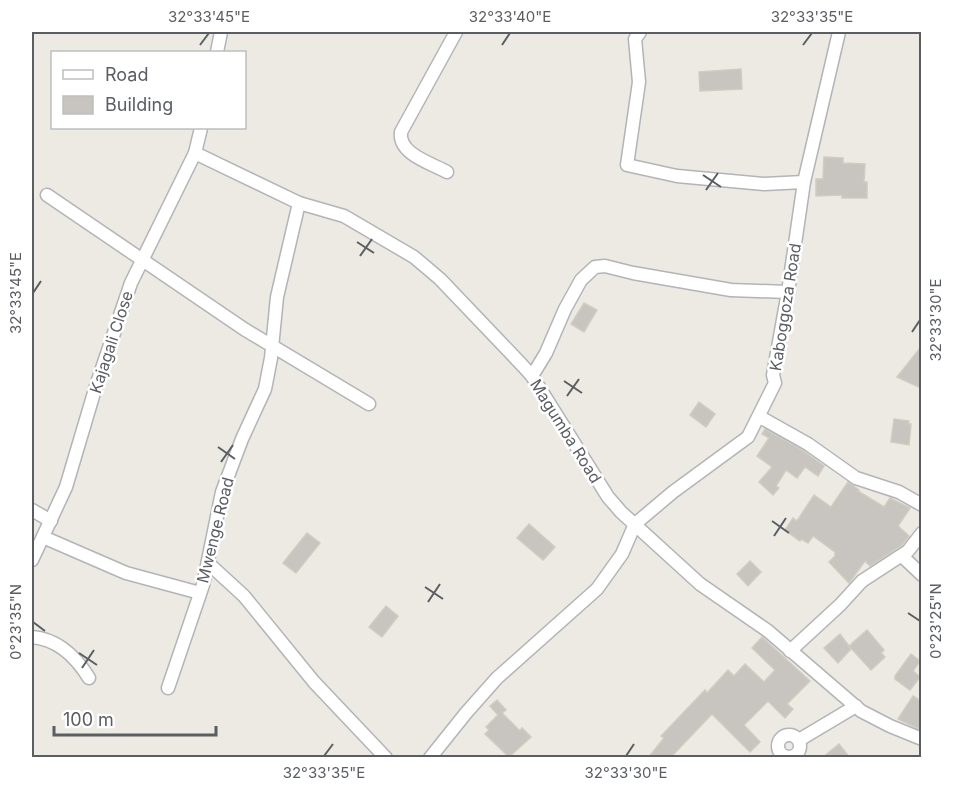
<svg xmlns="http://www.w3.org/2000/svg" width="953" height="789" viewBox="0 0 953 789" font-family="Inter,sans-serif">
<rect width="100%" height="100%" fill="#eceae2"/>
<g fill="#c8c4bf" stroke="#d0ccc0" stroke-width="1.5">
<path d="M741,69l1,20 -42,2 -1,-19z"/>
<path d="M824,157l19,1v5l22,1 -1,18h3v16h-25v-3l-26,1v-17h7z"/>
<path d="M584,303l13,7 -13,22 -13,-8z"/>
<path d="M921,347v41l-24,-11z"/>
<path d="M699,402l16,12 -9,13 -16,-12z"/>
<path d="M894,419l15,2 -1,3h3l-2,21 -18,-3z"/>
<path d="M765,429l37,21 22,16 -6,10 -13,-9 -8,11 -11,-8 -10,16 3,2 -6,7 -14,-13 13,-15 -15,-11 12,-18 -7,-4z"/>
<path d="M848,482l11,8 -1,1 26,16 6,-9 20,10 -12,18 11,10 -7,9 -32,21 -5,-5 -16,22 -20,-21 6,-6v-4l-22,-16 -5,7 -7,-4 -1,2 -15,-11 8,-12 4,3 17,-26 17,12z"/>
<path d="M529,524l26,23 -12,13 -26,-22z"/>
<path d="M307,533l13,10 -24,30 -13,-10z"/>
<path d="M750,561l11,11 -13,14 -11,-12z"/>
<path d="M386,606l12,10 -16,21 -13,-10z"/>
<path d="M867,630l17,20 -3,3 4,4 -14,13 -22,-24z"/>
<path d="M840,634l11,15 -13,14 -14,-15z"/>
<path d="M762,637l48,44 -23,23 6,5 -8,9 -17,-17 -24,24 16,17 -10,10 -38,-38 -42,44h-22l16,-20 -3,-2 44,-46 2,3 21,-23 6,6 11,-12 19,18 11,-12 -23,-22z"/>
<path d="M911,654l9,7 -7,10 7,6 -10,13 -15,-11v-3z"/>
<path d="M913,696l8,5v29l-23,-11z"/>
<path d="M497,700l9,10 -4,3 18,18 2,-3 9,9 -22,20 -24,-23 4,-4 -3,-3 12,-12 -8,-9z"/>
<path d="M839,744l11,14h-28z"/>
</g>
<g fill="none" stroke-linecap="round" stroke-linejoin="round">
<defs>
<g id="minor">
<path d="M640,32l-5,7 4,43 -12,83 50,11 87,8 40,-2"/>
<path d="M217,52l4,-20"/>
<path d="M195,153l104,50 45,13 70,41 26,22 82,86 10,11 76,121 13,15 79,72 68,47 93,80 29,15 32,13"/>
<path d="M447,172c-16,-9 -49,-18 -46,-40l55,-100"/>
<path d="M47,195l197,134 125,75"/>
<path d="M532,376l14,-23 19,-44 16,-29 14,-13 10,-1 28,7 98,17 57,2"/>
<path d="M760,417l48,27 48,34 43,14 23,13"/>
<path d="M32,510l19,11"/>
<path d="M43,537l83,36 74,20"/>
<path d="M902,556l20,19"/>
<path d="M32,560l34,-73 30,-101 35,-103 64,-130 6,-25"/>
<path d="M208,563l36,33 70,86 72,76"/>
<path d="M32,637c25,2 44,20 57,41"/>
<path d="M790,651l50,-46 22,-24 46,-30 14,-18"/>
<path d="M168,688l35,-103 19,-93 20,-53 23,-50 6,-31 6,-61 22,-94"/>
<circle cx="789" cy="746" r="11"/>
<path d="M799,740l57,-34"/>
<path d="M430,758l36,-45 31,-35 100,-89 25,-35 13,-30 38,-32 75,-55 27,-54 -2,-8 15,-83 16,-110 35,-150"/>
</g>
</defs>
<use href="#minor" stroke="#b2b4b8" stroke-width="15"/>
<use href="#minor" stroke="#fff" stroke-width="12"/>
</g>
<path fill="none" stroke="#5a5d62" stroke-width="2" d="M200,45l9,-12M502,45l8,-12M803,45l9,-12M703,175l18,12M706,190l12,-17M357,242l17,11M360,256l12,-17M33,293l8,-12M912,332l8,-12M564,381l18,12M567,396l12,-17M218,447l17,12M221,462l12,-17M772,521l17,12M774,536l12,-18M425,587l18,12M428,602l12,-18M908,613l12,8M33,622l12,9M79,653l18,12M82,668l12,-18M324,756l9,-12M626,756l8,-12"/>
<g text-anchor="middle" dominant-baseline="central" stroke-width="5" stroke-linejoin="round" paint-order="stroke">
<g font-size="16" fill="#5a5d62" stroke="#fff">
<text transform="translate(785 307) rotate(-81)">Kaboggoza Road</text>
<text transform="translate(111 342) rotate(-72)">Kajagali Close</text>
<text transform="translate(566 431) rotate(58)">Magumba Road</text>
<text transform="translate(215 530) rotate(-76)">Mwenge Road</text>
</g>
</g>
<rect width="953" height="789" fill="none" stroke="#ffffff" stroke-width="66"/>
<rect x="51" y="51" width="195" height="78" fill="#ffffff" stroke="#bdbec0" stroke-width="1.5"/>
<rect x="63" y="70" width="30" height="9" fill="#ffffff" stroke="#bdbec0" stroke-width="1.5"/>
<text x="105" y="81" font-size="18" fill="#5a5d62">Road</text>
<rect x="63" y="96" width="30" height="18" fill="#c8c4bf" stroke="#bdbec0" stroke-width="1.5"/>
<text x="105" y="111" font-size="18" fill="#5a5d62">Building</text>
<path d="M54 726v9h162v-9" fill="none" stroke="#5a5d62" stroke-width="3"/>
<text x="63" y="726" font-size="18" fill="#5a5d62" stroke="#ffffff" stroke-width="4.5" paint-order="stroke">100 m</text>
<rect x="33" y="33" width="887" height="723" fill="none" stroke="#5a5d62" stroke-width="2"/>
<g font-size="15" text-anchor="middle" fill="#5a5d62">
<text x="209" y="22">32°33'45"E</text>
<text x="510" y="22">32°33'40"E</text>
<text x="812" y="22">32°33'35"E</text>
<text transform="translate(16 293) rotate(-90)" y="5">32°33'45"E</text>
<text transform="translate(936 320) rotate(-90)" y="5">32°33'30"E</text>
<text transform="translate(936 621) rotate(-90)" y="5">0°23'25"N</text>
<text transform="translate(16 622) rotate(-90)" y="5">0°23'35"N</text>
<text x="324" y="778">32°33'35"E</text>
<text x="626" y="778">32°33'30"E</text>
</g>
</svg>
